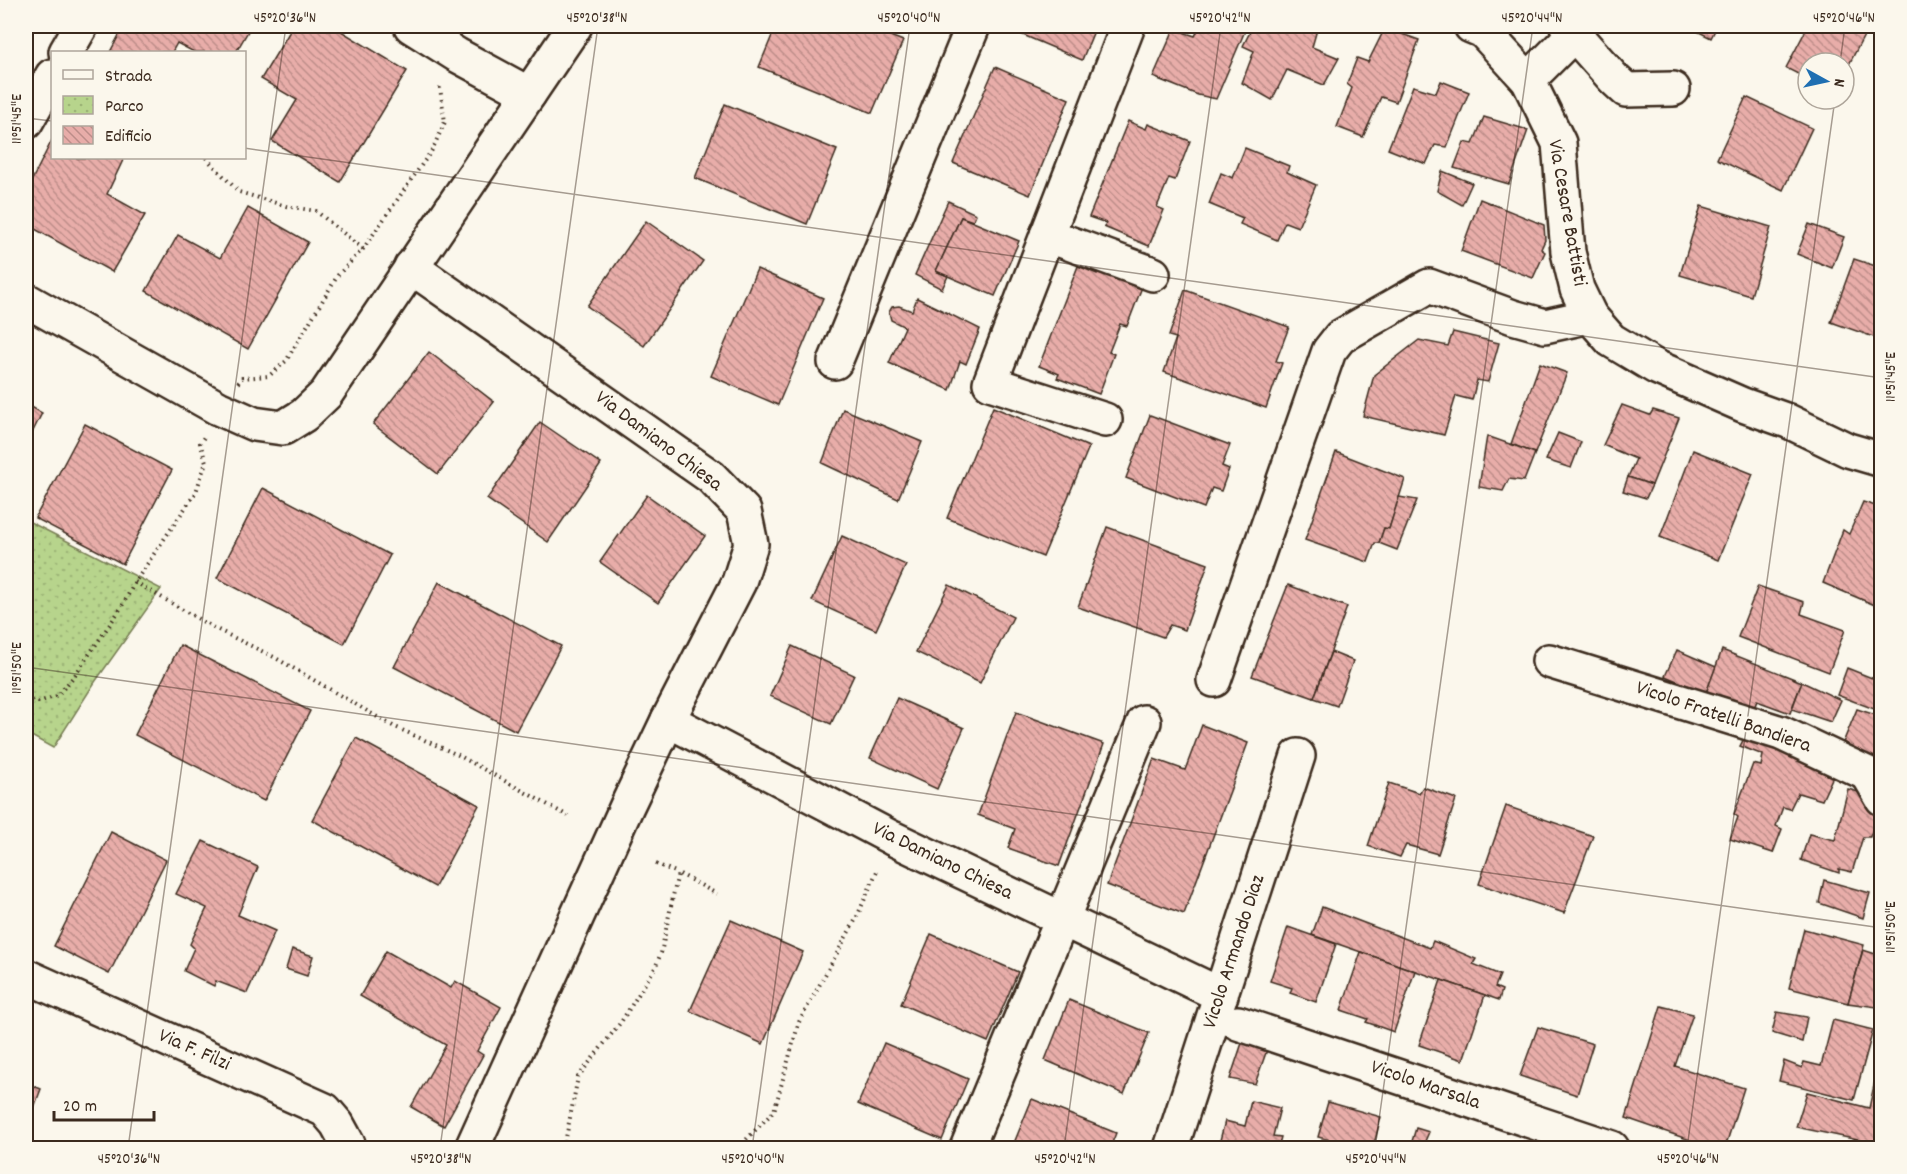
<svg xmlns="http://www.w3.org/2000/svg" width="1907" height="1174" viewBox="0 0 1907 1174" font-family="Dekko,sans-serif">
<defs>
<pattern id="park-dots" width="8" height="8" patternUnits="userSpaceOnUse" patternTransform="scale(1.5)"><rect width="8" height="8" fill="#b7d48c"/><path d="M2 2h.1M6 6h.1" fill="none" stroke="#9eb678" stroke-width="1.8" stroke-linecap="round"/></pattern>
<pattern id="building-back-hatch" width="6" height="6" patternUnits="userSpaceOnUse" patternTransform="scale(1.5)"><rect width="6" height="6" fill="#e8ada9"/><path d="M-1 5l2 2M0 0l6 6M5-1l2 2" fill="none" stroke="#bd8d89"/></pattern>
</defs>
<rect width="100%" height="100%" fill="#fbf7ec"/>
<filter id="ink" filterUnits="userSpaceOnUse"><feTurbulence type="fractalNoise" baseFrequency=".0167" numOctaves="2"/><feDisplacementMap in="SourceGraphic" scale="12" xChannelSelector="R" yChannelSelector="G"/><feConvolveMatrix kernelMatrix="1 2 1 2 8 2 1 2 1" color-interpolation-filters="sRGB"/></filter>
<g filter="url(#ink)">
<path fill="url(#park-dots)" stroke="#797f55" stroke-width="1.5" d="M26,520l135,69 -66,93 -42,66 -27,-15z"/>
<g fill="url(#building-back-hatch)" stroke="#3b2a1e" stroke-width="1.5">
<path d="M124,26h127l-15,26h-42l-17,-9 -5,9h-62z"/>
<path d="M293,26h40l74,45 -67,111 -68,-41 25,-41 -36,-21z"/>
<path d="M776,26h89l38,15 -31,72 -113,-46z"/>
<path d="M1018,26h78l-14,34 -66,-28z"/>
<path d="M1207,26h40l-31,73 -18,-4 -45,-18 21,-48 21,7 4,-8 6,2z"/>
<path d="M1253,26h65l-6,21 27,11 -15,27 -37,-15 -15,30 -30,-17 12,-32 -11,-5z"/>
<path d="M1687,26h30l-6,12z"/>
<path d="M1808,26h61l-25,48v-11h-36v16l-22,-11z"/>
<path d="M1385,28l34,12 -23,62 -15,-5 -18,40 -26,-10 15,-39 -5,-4 10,-26 11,4z"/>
<path d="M995,67l74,32 -39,96 -77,-32z"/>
<path d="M1441,81l28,11 -22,55 -12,-2 -9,19 -38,-15 25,-63 23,7z"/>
<path d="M1746,97l66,31 -29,62 -66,-31z"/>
<path d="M725,104l112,46 -30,74 -112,-46z"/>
<path d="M1484,117l44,13 -19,54 -55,-16 10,-26 9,2z"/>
<path d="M1128,121l18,8 2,-5 42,17 -15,39 -6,-2 -12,29 7,3 -15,36 -45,-19 2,-4 -17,-6z"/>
<path d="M52,140v18h72l-17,36 38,21 -33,57 -86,-48v-32z"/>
<path d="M1245,148l44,18 -2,6 29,13 -18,42 -13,-5 -8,18 -37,-16 3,-6 -34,-14 12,-31 12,5z"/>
<path d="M1442,171l30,12 -10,22 -25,-14z"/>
<path d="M1480,199l64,26 1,15 -4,9 4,3 -12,26 -72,-27z"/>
<path d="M948,201l28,13 -3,7 -12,-4 -25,54 12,5 -6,13 -27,-14z"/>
<path d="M1701,206l70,21 -20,69 -71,-21z"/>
<path d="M248,208l60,34 -60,107 -102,-58 32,-56 42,23z"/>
<path d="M961,217l58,24 -24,55 -59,-25z"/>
<path d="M646,221l57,40 -59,85 -57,-40z"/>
<path d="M1809,224l35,13 -12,31 -35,-14z"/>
<path d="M1854,259l28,9v72l-51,-18z"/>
<path d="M1078,266l19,8 1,-4 44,17 -15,39 -7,-2 -11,28 5,2 -15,40 -42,-16 2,-4 -20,-8z"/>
<path d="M757,269l66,29 -45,107 -67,-29z"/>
<path d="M1185,290l104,37 -13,34 6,2 -16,45 -102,-36 12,-34 -7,-2z"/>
<path d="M917,298l63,31 -14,35 -6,-3 -10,29 -61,-27 16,-36 -14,-7 -2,-8 3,-5 7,-1 13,5z"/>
<path d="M1453,332l46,11 -11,39 -11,-2 -5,20 -16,-4 -12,39 -81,-19 11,-41 45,-35 29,6z"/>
<path d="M429,352l65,50 -56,72 -65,-50z"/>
<path d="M1540,363l27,10 -32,80 -24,-9z"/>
<path d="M26,404l16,9 -16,32z"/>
<path d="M1622,405l28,10 3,-5 26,8 -27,67 -24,-8 8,-18 -33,-14z"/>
<path d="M993,407l96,40 -46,110 -96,-39z"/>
<path d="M843,409l79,33 -24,57 -76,-36z"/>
<path d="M1150,415l80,30 -8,21 7,3 -8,22 -9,-3 -8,20 -78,-30z"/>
<path d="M540,422l61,42 -53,78 -61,-43z"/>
<path d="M85,424l87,46 -49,94 -88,-46z"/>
<path d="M1558,433l23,9 -10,26 -25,-8z"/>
<path d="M1487,436l48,17 -11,28 -15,-2 -6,12 -24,-4z"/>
<path d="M1693,450l60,24 -35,86 -58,-23z"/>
<path d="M1336,452l69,27 -16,50 -5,-1 -5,15h-4l-7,19 -63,-22z"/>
<path d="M1628,477l24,8 -6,13 -23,-7z"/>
<path d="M263,488l127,67 -46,89 -127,-66z"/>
<path d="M647,495l58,41 -47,67 -58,-41z"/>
<path d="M1399,497l18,3 -20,50 -18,-7 5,-15 5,1z"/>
<path d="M1863,502l19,6v100l-59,-25 20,-53 6,4z"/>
<path d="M1107,527l101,37 -23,66 -15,-5 -7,12 -85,-30z"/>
<path d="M842,536l64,29 -30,65 -64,-29z"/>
<path d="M439,582l122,64 -45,85 -122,-64z"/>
<path d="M949,585l64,32 -33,66 -64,-31z"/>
<path d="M1288,585l59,22 -33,91 -62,-22z"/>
<path d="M1758,586l46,16 -3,12 44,16 -16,42 -91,-35z"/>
<path d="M180,645l130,66 -46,90 -129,-66z"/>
<path d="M792,646l62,29 -23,49 -61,-28z"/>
<path d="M1677,650l39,17 -10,26 -41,-17z"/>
<path d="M1722,650l80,32 -12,31 -33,-12 -4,9 -47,-17z"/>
<path d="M1331,652l22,9 -16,45 -23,-8z"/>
<path d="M1847,668l35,14v30l-45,-17z"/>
<path d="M1802,682l39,18 -10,22 -39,-13z"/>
<path d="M897,698l67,30 -27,61 -67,-31z"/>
<path d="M1857,709l25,8v44l-42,-11z"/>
<path d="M1016,712l88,32 -45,122 -51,-18 7,-19 -37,-14z"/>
<path d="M1202,725l46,18 -64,171 -77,-29 47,-126 31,11z"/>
<path d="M1747,733l87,41 -12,26 -24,-7 -8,16 -7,-2 -7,19 6,3 -9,24 -43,-14 8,-22 -4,-3 19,-50 8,2 2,-11 -23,-9z"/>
<path d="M356,738l123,67 -44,82 -123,-67z"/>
<path d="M1389,783l30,10 4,-6 33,12 -18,55 -32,-9 -6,12 -32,-11z"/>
<path d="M1848,789l34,10 -12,38h-7l-11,35 -13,-3v4l-38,-13 8,-26 26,6z"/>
<path d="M1506,806l87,30 -29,77 -85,-29z"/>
<path d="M111,832l55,28 -57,114 -55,-28z"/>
<path d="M203,841l55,26 -20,48 37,16 -28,62 -31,-12 -2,5 -30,-15 10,-23 -4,-4 17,-36 -31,-14z"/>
<path d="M1824,880l46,13 -7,25 -44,-15z"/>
<path d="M1322,907l108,41 3,-7 43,18 -3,5 27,11 -5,12 7,3 -3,10 -187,-65z"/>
<path d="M731,920l72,32 -40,92 -73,-33z"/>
<path d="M1288,927l48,17 -20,58 -26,-9 2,-5 -22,-7z"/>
<path d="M1804,929l60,16 -16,58 -59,-15z"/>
<path d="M931,934l87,38 -30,70 -87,-38z"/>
<path d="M292,949l21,7 -6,20 -21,-7z"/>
<path d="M1863,950l19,6v27l-5,24 -29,-4z"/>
<path d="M386,951l65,37 4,-7 46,26 -24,44 6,4 -39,71 -33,-19 35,-62 -86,-49z"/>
<path d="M1361,952l54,19 -21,61 -28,-10 2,-3 -27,-9z"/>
<path d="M1441,980l44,15 -22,65 -44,-15z"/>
<path d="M1069,1000l80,33 -25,61 -79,-34z"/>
<path d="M1661,1006l32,8 -18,52 69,22 -19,60h-12l-87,-30z"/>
<path d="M1777,1012l30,5 -5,25 -30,-9z"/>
<path d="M1833,1020l40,10 -19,70 -75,-19 5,-20 18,7 2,-6 17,4z"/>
<path d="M1538,1027l55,17 -16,51 -57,-19z"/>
<path d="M1243,1040l25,7 -13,37 -25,-5z"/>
<path d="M884,1043l84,36 -26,61 -84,-36z"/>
<path d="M1875,1081l7,2v62l-86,-18 11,-35 62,16z"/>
<path d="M26,1083l15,6 -15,40z"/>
<path d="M1032,1099l84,34 -6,15h-98z"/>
<path d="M1251,1101l29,7 -7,28 8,1 -3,11h-60l7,-27 20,5z"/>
<path d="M1328,1102l53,15 -8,31h3h-36l2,-5 -24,-6z"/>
<path d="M1416,1128l13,4 -7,16h-12z"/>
</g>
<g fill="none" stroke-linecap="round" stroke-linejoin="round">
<defs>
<g id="minor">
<path d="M411,26l46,29 72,39"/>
<path d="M1471,26l12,5 45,49 31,63 9,109 9,37 13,27 21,24 45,27 87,38 45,16 60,29 34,10"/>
<path d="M1567,26l47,53 12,11 47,-1"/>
<path d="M66,52l15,-26"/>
<path d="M1528,80l46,-46"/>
<path d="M26,122l26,-46"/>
<path d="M1047,235l106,39"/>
<path d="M411,267l300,210 33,34 7,33 -12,38 -71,138 -41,86 -155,342"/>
<path d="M26,300l192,108 36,16 29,4 21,-13 22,-21 249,-368"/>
<path d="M835,362l138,-336"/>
<path d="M1105,420l-115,-37 138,-357"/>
<path d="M1549,661l232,72 87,41 14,24"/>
<path d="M1214,680l115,-329 11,-14 89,-51 84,31 32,9 45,-10"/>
<path d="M668,720l224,118 329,157"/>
<path d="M26,976l299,134 12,14 11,20"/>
<path d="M1238,1023l374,125"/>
<path d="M967,1148l177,-426"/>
<path d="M1171,1148l127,-392"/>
</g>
</defs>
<use href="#minor" stroke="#3b2a1e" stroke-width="38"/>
<g stroke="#3b2a1e" stroke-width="4" stroke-dasharray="1.5 4.5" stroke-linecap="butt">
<path d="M206,158l33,34 47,14 30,5 47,38"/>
<path d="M238,383l4,-5 27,-2 17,-15 52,-86 25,-26 69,-99 13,-28 -5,-34 2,-4"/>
<path d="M135,582l79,46 60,29 119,69 65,29 110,61"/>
<path d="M26,699l12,3 19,-6 18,-21 46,-67 14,-26 61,-90 10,-30 -6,-19 4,-6"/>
<path d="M656,864l22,9"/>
<path d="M564,1148l14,-71 43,-55 34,-54 6,-15 17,-80 39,21"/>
<path d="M738,1148l36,-37 25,-89 57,-103 22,-50"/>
</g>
<use href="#minor" stroke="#fbf7ec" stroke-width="33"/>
</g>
</g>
<path fill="none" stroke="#3b2a1e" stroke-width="1.5" stroke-opacity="0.45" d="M1840,63l5,-37M26,118l26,3M244,148l1638,230M26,667l1856,261M128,1148l158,-1122M440,1148l158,-1122M752,1148l158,-1122M1064,1148l157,-1122M1375,1148l158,-1122M1687,1148l148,-1049"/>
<g text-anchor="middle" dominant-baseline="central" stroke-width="4.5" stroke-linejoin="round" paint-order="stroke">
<g font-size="21" fill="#3b2a1e" stroke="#fbf7ec">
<text transform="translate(1566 213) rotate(80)">Via Cesare Battisti</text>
<text transform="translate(658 442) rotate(37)">Via Damiano Chiesa</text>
<text transform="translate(1723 718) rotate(19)">Vicolo Fratelli Bandiera</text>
<text transform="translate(942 862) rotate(26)">Via Damiano Chiesa</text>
<text transform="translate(1235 952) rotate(-72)">Vicolo Armando Diaz</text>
<text transform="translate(194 1051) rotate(24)">Via F. Filzi</text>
<text transform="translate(1425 1086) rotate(19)">Vicolo Marsala</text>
</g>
</g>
<rect width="1907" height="1174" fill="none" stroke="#fbf7ec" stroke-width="66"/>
<rect x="51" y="51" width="195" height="108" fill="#fbf7ec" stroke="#aea59a" stroke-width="1.5"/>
<rect x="63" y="70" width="30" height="9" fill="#fbf7ec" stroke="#aea59a" stroke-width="1.5"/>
<text x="105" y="81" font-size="18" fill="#3b2a1e">Strada</text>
<rect x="63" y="96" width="30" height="18" fill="url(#park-dots)" stroke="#aea59a" stroke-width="1.5"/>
<text x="105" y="111" font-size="18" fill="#3b2a1e">Parco</text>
<rect x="63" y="126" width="30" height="18" fill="url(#building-back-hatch)" stroke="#aea59a" stroke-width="1.5"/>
<text x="105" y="141" font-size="18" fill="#3b2a1e">Edificio</text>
<g transform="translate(1826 81) rotate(98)"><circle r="28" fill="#fbf7ec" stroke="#aea59a" stroke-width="1.5"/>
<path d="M0-4.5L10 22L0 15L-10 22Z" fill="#1f6fb2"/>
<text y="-9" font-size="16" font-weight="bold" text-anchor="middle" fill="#3b2a1e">N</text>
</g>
<path d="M54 1111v9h100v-9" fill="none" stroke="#3b2a1e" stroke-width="3"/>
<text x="63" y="1111" font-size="18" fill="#3b2a1e" stroke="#fbf7ec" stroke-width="4.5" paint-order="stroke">20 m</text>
<rect x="33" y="33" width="1841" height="1108" fill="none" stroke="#3b2a1e" stroke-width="2"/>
<g font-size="15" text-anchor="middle" fill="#3b2a1e">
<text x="285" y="22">45°20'36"N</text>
<text x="597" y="22">45°20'38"N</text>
<text x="909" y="22">45°20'40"N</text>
<text x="1220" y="22">45°20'42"N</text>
<text x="1532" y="22">45°20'44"N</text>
<text x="1844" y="22">45°20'46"N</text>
<text transform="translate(16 119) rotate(-90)" y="5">11°51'45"E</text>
<text transform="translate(1890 377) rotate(-90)" y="5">11°51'45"E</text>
<text transform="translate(16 668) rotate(-90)" y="5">11°51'50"E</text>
<text transform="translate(1890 927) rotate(-90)" y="5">11°51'50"E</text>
<text x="129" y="1163">45°20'36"N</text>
<text x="441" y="1163">45°20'38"N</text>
<text x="753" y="1163">45°20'40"N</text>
<text x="1065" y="1163">45°20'42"N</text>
<text x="1376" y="1163">45°20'44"N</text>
<text x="1688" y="1163">45°20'46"N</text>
</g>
</svg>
